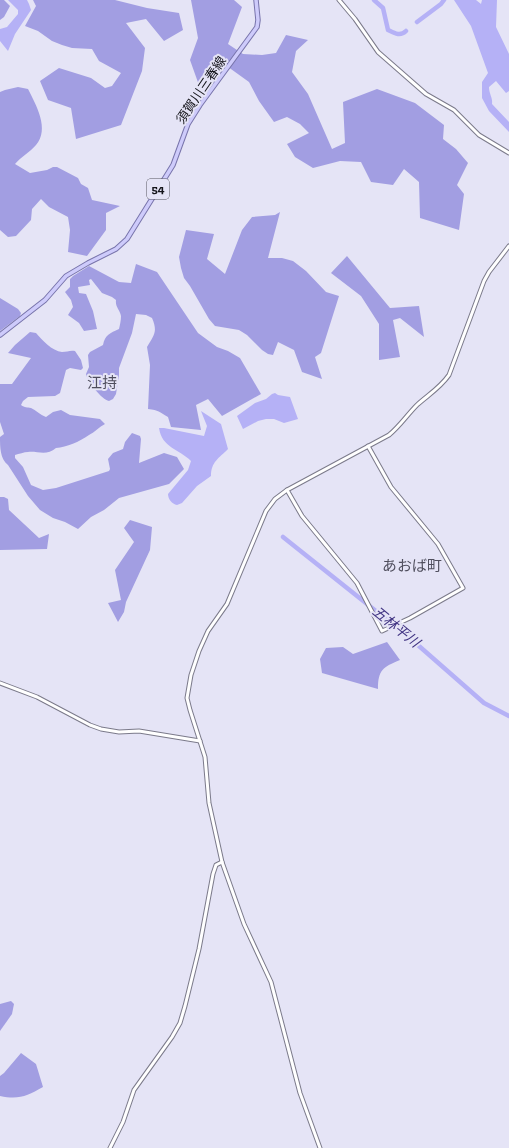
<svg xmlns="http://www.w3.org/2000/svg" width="509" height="1148" viewBox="0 0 509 1148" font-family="'Zilla Slab','Noto Sans JP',serif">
<rect width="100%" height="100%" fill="#e5e4f6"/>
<g fill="#a29ee2">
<path d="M0,0h4l6,6 -6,11 -4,3z"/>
<path d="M33,0h82l32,8 32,5 4,17 -19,11 -18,-22 -20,4 19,25 -3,23 -21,54 -45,14 -5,-31 -23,-8 -8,-19 19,-13 32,10 14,10 7,-2 9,-13 -22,-12 -7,-12 -20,-1 -10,-3 -10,-4 -14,-10 -13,-5 11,-20z"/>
<path d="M191,0h43l8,7 -14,37 15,10 19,1 14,-2 10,-18 22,5 -12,11 -4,21 16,22 24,55 13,-6 -2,-41 34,-13 38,14 29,22 -1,14 13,10 12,14 -11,22 7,9 -5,36 -39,-12 -1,-36 -15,-13 -11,16 -22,-3 -10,-20 -21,-1 -27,7 -18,-11 -8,-13 22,-11 -9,-9 -13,-7 -13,5 -15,-21 -10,-19 -25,-18 -24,24 -10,-28 8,-22z"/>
<path d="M18,87l10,2c8,16 22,40 8,56 -6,7 -15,12 -21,19l15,9 17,-3 6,-3h4l21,11 3,6 7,4 4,12 28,6 -14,7v17l-19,26 -19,-4 2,-22 -2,-13 -19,-10 -8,-8 -9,10 -1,11 -15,16 -8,1 -8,-7v-138l5,-2z"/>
<path d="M280,212l-12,46h14l11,3 13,10 20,21 13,4 -18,57 -6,4 7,22 -20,-7 -8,-22 -16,-8 -5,13 -5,-1 -6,-4 -15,-15 -8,-5 -24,-4 -6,-7 -19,-33 -6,-8 -3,-10 -2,-11 7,-27 28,4 -7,25 18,15 17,-44 10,-13 23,-2z"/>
<path d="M347,256l43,52 29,-2 5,31 -24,-19 -7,2 7,37 -21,3v-36l-18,-28 -30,-23z"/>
<path d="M136,264l21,8 41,61 19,14 11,4 12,7 21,36 -39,22 -14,-17 -12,6 5,25 -30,-3 -3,-10c-9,-5 -9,-7 -20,-8l2,-44 -3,-18c7,-12 11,-15 5,-29l-6,-3 -10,-1 -4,19 -13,35v7l-3,19 -3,5 -4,2c-7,-1 -22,-20 -23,-27l3,-7 -1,-12 2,-3 13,-7c2,-10 7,-12 16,-16 1,-4 2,-9 2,-13 -1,-6 -6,-9 -5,-16l-4,-3 -10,-4 -11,-14 -2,1 1,5 -12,2 1,6 7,1 7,17 4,18 -13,2 -5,-8 -11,-8 5,-8 -2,-7 -6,-8 5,-5v-8l3,-3 16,-10 30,16 12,1z"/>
<path d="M0,298l18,11 3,4 -1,3 -20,15z"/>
<path d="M30,332l6,1c6,7 16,18 26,19 5,0 8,-2 13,-1l6,9 2,8 -2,2 -11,-2 -4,2 -6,23 -5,3 -27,1 -5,4 -2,4c4,3 6,2 10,3 5,2 9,7 15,9l7,-5 8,-2 9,5 30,4 5,5c-6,3 -10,8 -16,11 -10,7 -22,12 -33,13 -9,8 -18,3 -28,4 -4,0 -9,2 -13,3v3l8,9 8,18 12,5 13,-2 53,-17 1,-2 -2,-10 5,-6 10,-4 2,-7 7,-9 8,3 1,3 -2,24 25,-10 13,4 7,12 -15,15 -50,14 -15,12 -13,7 -13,12 -13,-7 -12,-4 -13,-8 -12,-14 -20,-31c-8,-6 -8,-18 -8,-28l4,-3 -4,-12v-38h12l19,-26 -23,-5 7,-8z"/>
<path d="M0,497h4l4,2 1,11 30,28 10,-4 -2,15 -47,1z"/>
<path d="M130,520l22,7 -2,23 -24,52 -2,10 -6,10 -10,-19 13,-3 -6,-30 19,-28 -10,-14z"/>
<path d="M387,642l13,18c-17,7 -22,10 -22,29l-56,-16 -2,-14 6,-11 17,-1 10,7z"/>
<path d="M11,1001l3,3 -2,10 -12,17v-27z"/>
<path d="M21,1053l15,11 7,23c-16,9 -24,13 -43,9v-20l4,-3z"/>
</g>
<g fill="#b5b1f6">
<path d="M8,0h19l2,4 2,6 -16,24 -7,17 -8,-10v-12l7,-2 11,-13v-4z"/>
<path d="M454,0h22l5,4 1,-4h15l-1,27 13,27v37l-3,2 -10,-12 -7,6c0,7 4,11 3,17l17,18v10l-20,-21 -7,-13v-16l6,-9 -17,-47z"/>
<path d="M275,393l3,2 12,2 8,22 -14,4 -10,-4h-8l-8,2 -15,8 -6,-13 18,-13 11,-4 6,-5z"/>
<path d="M201,411l20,13 7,25c-9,9 -17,13 -17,27l-14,10 -15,17 -5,2c-5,-1 -9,-6 -9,-11l20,-24 3,-9c-12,-12 -29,-13 -32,-33h5l40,8 3,-10z"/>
</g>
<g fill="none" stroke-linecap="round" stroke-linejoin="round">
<g stroke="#b5b1f6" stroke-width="4.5">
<path d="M374,0l9,8 5,22c6,3 12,7 18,1"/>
<path d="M417,22l24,-18 3,-4"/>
<path d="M283,537l128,102 73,64 25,13"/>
</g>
<defs>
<g id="secondary">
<path d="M339,0l16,19 23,33 48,42 28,16 25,25 30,18"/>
<path d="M287,490l15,26 55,67 25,48 28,-13 53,-30 -25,-44 -47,-57 -23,-41"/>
<path d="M0,683l37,14 53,28 11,4 18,3 20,-1 61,10"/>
<path d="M110,1148l13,-26 11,-32 38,-53 8,-14 5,-17 14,-57 14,-75 3,-9 6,-3"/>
<path d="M320,1148l-20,-55 -29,-111 -27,-58 -22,-62 -13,-59 -4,-46 -15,-47 -3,-12 4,-23 8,-24 9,-20 19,-27 39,-93 9,-12 12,-9 102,-55c11,-9 18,-20 28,-30 11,-10 23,-17 32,-30l35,-94 5,-9 20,-26"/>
</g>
<path id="primary" d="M0,335l45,-35 21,-24 22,-13 28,-14 11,-10 46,-74 15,-41 12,-19 57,-78 1,-7 -2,-20"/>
</defs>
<use href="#secondary" stroke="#7b7a8a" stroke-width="5"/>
<use href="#primary" stroke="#7874ab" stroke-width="5.5"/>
<use href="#secondary" stroke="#fff" stroke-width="3"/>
<use href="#primary" stroke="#cecbfb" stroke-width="3.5"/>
</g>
<g text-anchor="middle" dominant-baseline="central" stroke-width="4" stroke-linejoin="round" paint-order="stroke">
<rect fill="#e5e4f6" stroke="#53525c" stroke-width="1" x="147" y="179" width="22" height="20" rx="3"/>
<g font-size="12" font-weight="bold" fill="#14141a">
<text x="158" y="189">54</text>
</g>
<g font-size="13" fill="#14141a" stroke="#e5e4f6">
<text transform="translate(201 90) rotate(-56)">須賀川三春線</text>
</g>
<g font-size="14" font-style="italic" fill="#413483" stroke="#e5e4f6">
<text transform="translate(396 627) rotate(39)">五林平川</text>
</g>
<g font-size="15" fill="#4f4e5d" stroke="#e5e4f6">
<text x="102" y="383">江持</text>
<text x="412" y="566">あおば町</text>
</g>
</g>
</svg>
